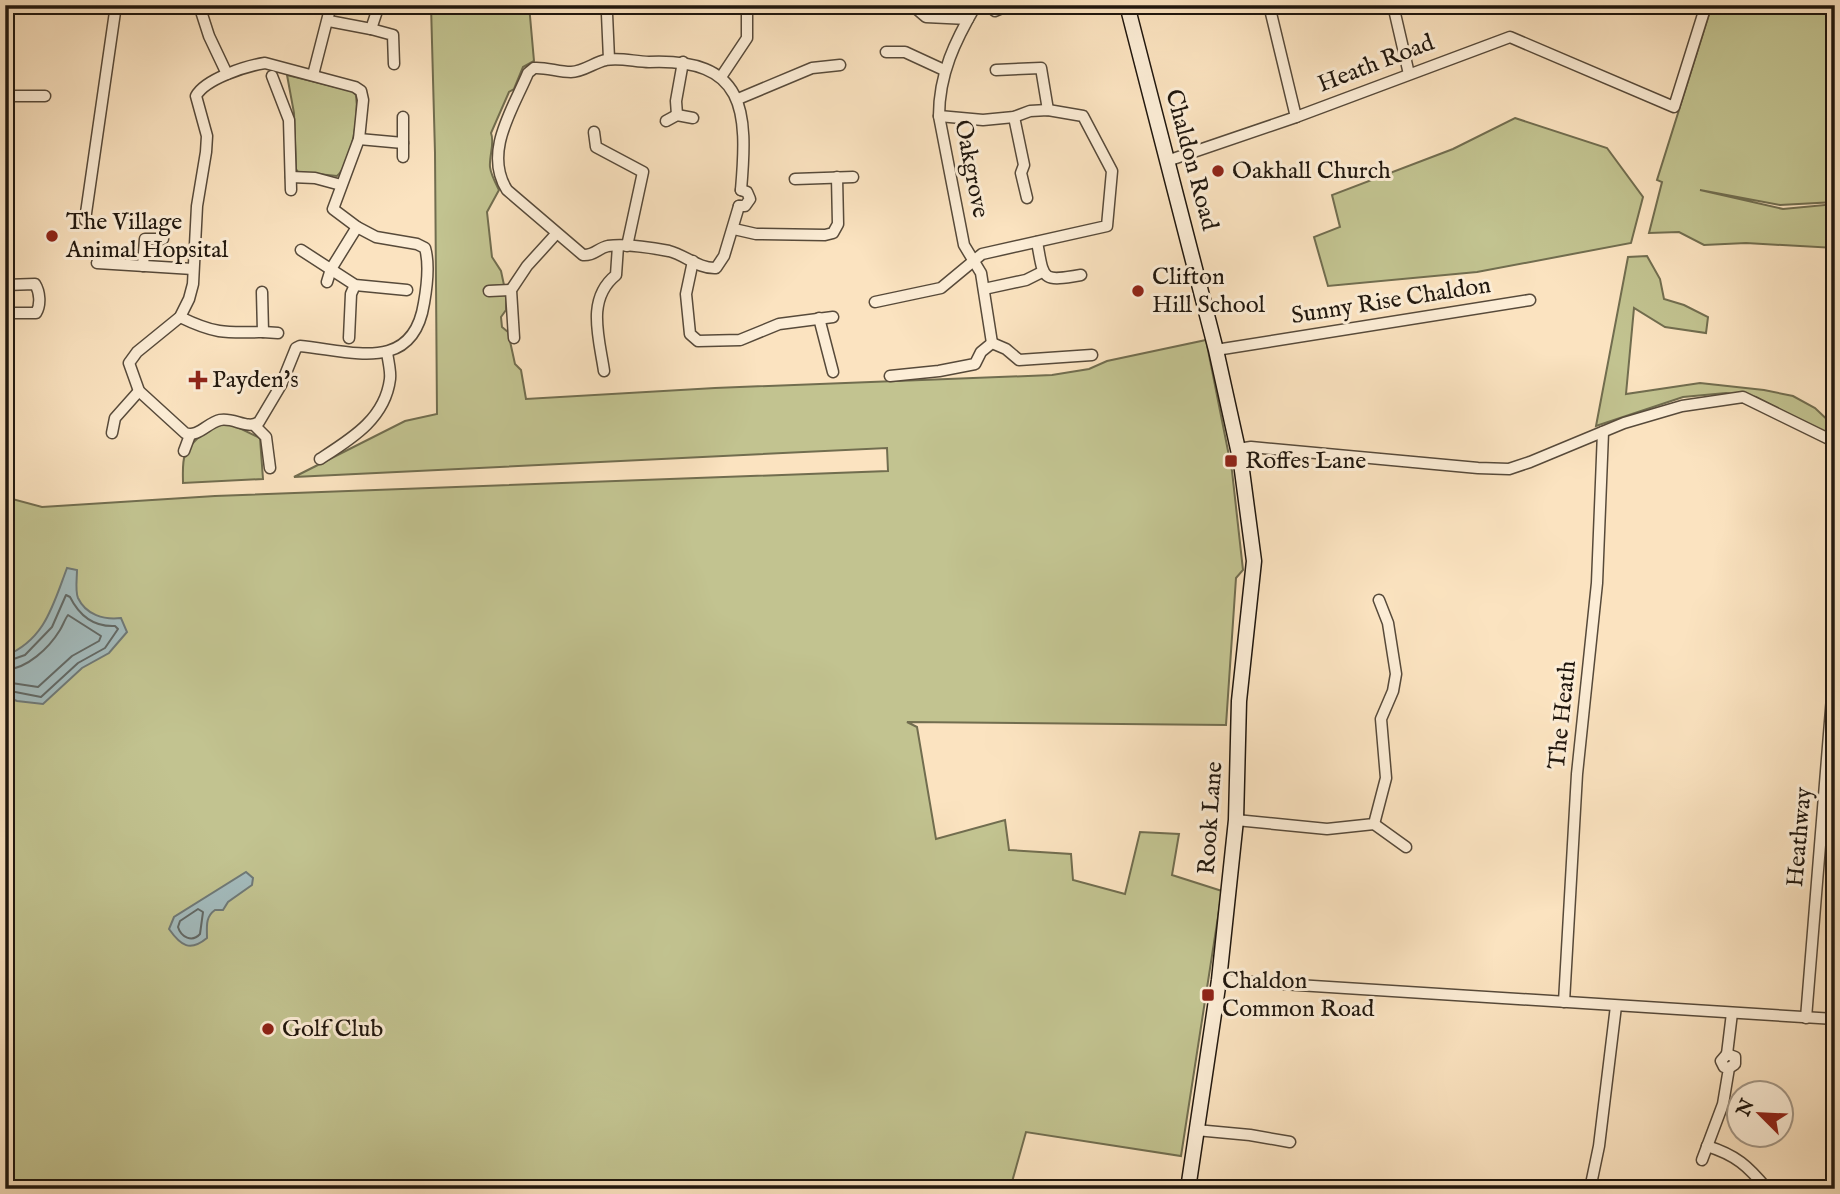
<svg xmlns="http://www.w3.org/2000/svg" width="1840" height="1194" viewBox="0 0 1840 1194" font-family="'IM FELL English',serif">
<rect width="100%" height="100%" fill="#fbe3c0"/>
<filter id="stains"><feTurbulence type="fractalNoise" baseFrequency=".00286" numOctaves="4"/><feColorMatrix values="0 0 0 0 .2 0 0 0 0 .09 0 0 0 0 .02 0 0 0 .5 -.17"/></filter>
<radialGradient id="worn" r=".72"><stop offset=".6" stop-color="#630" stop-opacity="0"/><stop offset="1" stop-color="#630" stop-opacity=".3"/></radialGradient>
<g fill="#c2c390" stroke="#716d4f" stroke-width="2">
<path d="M431,5h98l5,56 -11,6 -9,22 -5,3 -18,41c4,10 -2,23 -1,34 1,8 5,15 9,23l-12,22 5,45 9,14 3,14 -15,1 17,10v14l-5,7 1,10 6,5 7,32 6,6 5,29 189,-11 337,-13 37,-6 18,-8 99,-21 26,131 11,99 -7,8 -10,147 -319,-3 10,5 19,112 69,-19 4,30 62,4 2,26 52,14 15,-62 39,2 -7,41 50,16 -41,265 -155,-24 -16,57h-1005v-692l37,10 173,-11 673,-25 -1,-23 -593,29 111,-56 32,-7 -2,-261z"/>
<path d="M1712,5h123v197l-55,3 -80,-15 83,19 52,-5v44l-89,-5 -42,2 -25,-13 -30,1 13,-51 -5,-2z"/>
<path d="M287,75l65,16 4,4c3,21 -4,67 -19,81l-39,-4 -2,-3 -2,-56z"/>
<path d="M1515,118l92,30 36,49 -12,46 -154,29 -149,14 -14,-49 26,-10 -8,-32 121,-46z"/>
<path d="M1647,256l13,23 4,20 20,6 24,12 -2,16 -41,-6 -31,-19 -8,86 74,-11 64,7 29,6 22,12 20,19v11l-79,-41 -30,-4 -43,4 -87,29 32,-169z"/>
<path d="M229,423l31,15 3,41 -80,4c0,-9 -1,-21 2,-28 9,-18 26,-29 44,-32z"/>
</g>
<g fill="#a3bbbd" stroke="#6f7977" stroke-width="2">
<path d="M67,568l10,2c0,8 -2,21 1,28 8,17 26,22 43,20l6,14 -18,21 -27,15 -39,36 -26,-3 -12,-5v-40c40,-16 48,-51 62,-88z"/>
<path d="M246,872l7,6 -1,7 -24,17 -5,8h-8c-10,7 -8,17 -8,28 -17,14 -26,8 -38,-9l5,-12z"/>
</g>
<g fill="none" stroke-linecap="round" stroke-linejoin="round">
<g stroke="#626966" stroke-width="2">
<path d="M5,662l20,-7 27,-28 14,-32 4,2c9,18 24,30 45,29l3,3 -13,19 -27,15 -37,34 -36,-7"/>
<path d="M5,670c22,-1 44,-22 55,-40 3,-5 5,-11 8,-15l33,21 -2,5 -27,15 -34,31 -33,-5"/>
<path d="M198,909l5,3 -3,22c-8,9 -19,3 -22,-7l2,-6z"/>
</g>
<defs>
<g id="minor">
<path d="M199,5l10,31 18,38"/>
<path d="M604,5l3,9 2,45"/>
<path d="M912,5l14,12 42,2"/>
<path d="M976,5c-21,36 -37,69 -37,111l25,129 17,28 11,70"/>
<path d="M988,5l7,6 14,-6"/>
<path d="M1269,5l27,112"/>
<path d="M1393,5l16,69"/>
<path d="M329,21l42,8 8,-24"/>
<path d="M371,29l22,6 1,29"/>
<path d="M886,52h19l39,18"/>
<path d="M265,63l90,24 6,4 2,9 -4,39 -26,70 24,18 19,10 41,7 8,4c5,17 2,38 -1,55 -11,71 -72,48 -124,43l-4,2 -15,37 -22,37c-12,8 -25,-5 -39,-2 -13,3 -22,18 -35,13l-46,-42 -10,-28 8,-11 43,-35 9,-18 4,-15 4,-78 9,-54 1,-16 -11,-40c9,-17 50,-30 69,-33z"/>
<path d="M996,70l45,-2 7,42"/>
<path d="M313,75l18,-70"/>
<path d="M272,76l17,44 2,70"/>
<path d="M721,77l26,-39v-33"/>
<path d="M5,96h40"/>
<path d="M738,99l74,-31 28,-3"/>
<path d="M677,115l-1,-14 7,-39"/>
<path d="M403,117v40"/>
<path d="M1014,117l10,48 -3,8 6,25"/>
<path d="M666,121l11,-6 16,3"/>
<path d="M594,132l2,15 47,25 -16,74"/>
<path d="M359,139l44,4"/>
<path d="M1167,161l129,-44 214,-80 164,70 32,-102"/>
<path d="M291,177l24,1 26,7"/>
<path d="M795,179l58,-2"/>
<path d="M739,206l-15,50 -8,12c-17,1 -31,-13 -47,-17 -16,-3 -45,-7 -61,-5 -10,2 -14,10 -25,9l-76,-65c-24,-38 6,-81 21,-117l6,-5c12,-1 24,4 37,4 12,0 24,-10 35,-12 13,-3 30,2 43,2 97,-4 99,48 92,128"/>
<path d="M739,206h6l5,-7 -3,-7 -6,-2"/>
<path d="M85,220l31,-215"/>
<path d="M5,222h3"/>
<path d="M734,229l22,5 69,1 8,-2 5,-9 -1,-47"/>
<path d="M1037,242c7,38 4,40 44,33"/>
<path d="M301,250l54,35 52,5"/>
<path d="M693,261l-7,33 4,40 8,7 42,-1 39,-16 54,-7"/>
<path d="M97,263l96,6"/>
<path d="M143,266l2,-27h18"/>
<path d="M327,282l4,-13 26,-42"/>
<path d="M5,285l30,-1c5,8 6,21 1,29h-31"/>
<path d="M984,289l42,-9 16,-8"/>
<path d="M489,291l22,-1"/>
<path d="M875,302l66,-14 41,-34 125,-28 5,-55 -29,-55 -35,-6 -18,1 -16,6 -31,3 -44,-4"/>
<path d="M180,317c35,17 45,16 83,15l-1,-40"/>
<path d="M819,318l14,54"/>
<path d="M263,332l15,1"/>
<path d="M349,338l2,-44 4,-9"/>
<path d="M514,338l-3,-48 16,-24 29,-32"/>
<path d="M1216,350l314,-50"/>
<path d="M604,371c-5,-34 -18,-72 12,-96l2,-29"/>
<path d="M890,376l49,-5 36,-7 6,-12 11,-9 14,6 13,11 73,-5"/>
<path d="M254,425l12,12 4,31"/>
<path d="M112,433l3,-15 24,-27"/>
<path d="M1238,449l13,-2 227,21 31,1 21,-7 94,-39 58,-17 61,-9 92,45"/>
<path d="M184,451l6,-16"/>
<path d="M320,459c31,-20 65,-40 70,-80 1,-8 -2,-18 -3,-27"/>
<path d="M1236,820l91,9 47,-5 12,-46 -5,-59 12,-28 3,-17 -8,-51 -9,-23"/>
<path d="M1374,824l32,23"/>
<path d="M1219,980l616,39"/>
<path d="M1564,1002l13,-228 20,-191 6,-151"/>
<path d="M1806,1018l29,-358"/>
<path d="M1727,1054l5,-41"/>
<path d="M1196,1130l54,5 40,7"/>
<path d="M1707,1146c29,9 41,20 60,43"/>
<path d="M1702,1160l21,-56 6,-36 6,-4v-7l-8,-3 -6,7 3,6 5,1"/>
<path d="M1590,1189l9,-43 17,-140"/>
</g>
<path id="secondary" d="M1127,5l89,345 25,113 13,98 -15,140 -3,119 -10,94 -7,66 -31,209"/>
</defs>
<use href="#minor" stroke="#574a3a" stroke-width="13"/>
<use href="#secondary" stroke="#20170e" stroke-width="17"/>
<use href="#minor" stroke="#fcedd6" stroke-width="10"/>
<use href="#secondary" stroke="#fcedd6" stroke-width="14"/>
</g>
<g fill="#8f2418" stroke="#fcedd6" stroke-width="2.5">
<circle cx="1218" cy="171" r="7"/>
<circle cx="52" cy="236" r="7"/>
<circle cx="1138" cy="291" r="7"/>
<path d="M194.5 369.5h7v7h7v7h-7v7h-7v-7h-7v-7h7z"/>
<rect x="1224" y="454" width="14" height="14" rx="3.5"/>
<rect x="1201" y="988" width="14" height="14" rx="3.5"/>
<circle cx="268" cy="1029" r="7"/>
</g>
<g text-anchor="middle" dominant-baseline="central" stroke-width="6" stroke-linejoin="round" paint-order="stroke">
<g font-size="24" fill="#20170e" stroke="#fcedd6">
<text transform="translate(1376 64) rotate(-21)">Heath Road</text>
<text transform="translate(1191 160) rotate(75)">Chaldon Road</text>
<text transform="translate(971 169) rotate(79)">Oakgrove</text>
<text transform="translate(1391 301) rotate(-9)">Sunny Rise Chaldon</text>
<text transform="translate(1563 715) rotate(-84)">The Heath</text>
<text transform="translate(1211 818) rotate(-86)">Rook Lane</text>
<text transform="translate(1800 837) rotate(-85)">Heathway</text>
</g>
<g font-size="24" fill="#20170e" stroke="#fcedd6" text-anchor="start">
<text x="1232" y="171">Oakhall Church</text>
<text x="66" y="222">The Village<tspan x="66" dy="28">Animal Hopsital</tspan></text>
<text x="1152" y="277">Clifton<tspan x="1152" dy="28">Hill School</tspan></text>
<text x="212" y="380">Payden's</text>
<text x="1245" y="461">Roffes Lane</text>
<text x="1222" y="981">Chaldon<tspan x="1222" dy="28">Common Road</tspan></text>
<text x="282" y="1029">Golf Club</text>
</g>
</g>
<rect width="1840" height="1194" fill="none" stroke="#fbe3c0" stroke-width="28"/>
<rect x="7" y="7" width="1826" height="1180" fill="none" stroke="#20170e" stroke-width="3.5"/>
<rect x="14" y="14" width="1812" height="1166" fill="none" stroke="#20170e" stroke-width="2"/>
<g transform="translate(1760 1114) rotate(294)"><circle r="33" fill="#fcedd6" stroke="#a49786" stroke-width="2"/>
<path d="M0-5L12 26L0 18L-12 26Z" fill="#8f2418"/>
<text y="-10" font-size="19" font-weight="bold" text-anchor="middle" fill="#20170e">N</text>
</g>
<rect width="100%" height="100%" filter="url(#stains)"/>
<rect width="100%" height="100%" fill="url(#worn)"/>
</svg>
